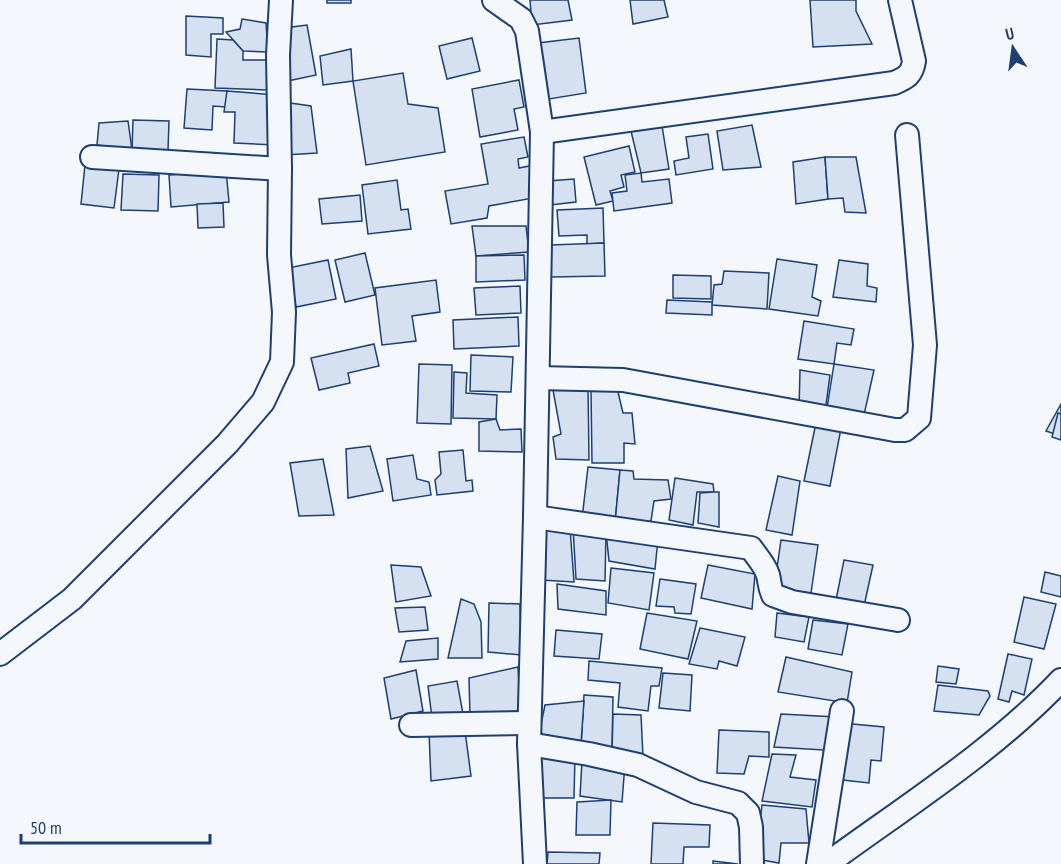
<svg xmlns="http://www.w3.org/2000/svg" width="1061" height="864" viewBox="0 0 1061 864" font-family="'PT Sans Narrow',sans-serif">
<rect width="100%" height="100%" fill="#f4f7fb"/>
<g fill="#d5e0f0" stroke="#1d3f73" stroke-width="1.5">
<rect x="327" y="0" width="24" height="3"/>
<path d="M530,0h38l4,20 -40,5z"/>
<path d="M630,0h34l4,17 -35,7z"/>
<path d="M810,0h46v11l16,33 -59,3z"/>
<path d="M186,16l37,2v16h-12v23l-25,-2z"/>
<path d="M242,19l24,4 2,29 -25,-1 -17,-19 14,-3z"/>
<path d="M307,25l9,50 -33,7v-36l9,-19z"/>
<path d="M472,38l8,33 -33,8 -8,-33z"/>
<path d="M579,38l7,55 -43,7 -5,-57z"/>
<path d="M217,39l16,1 10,11v9h24v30l-52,-2z"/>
<path d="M351,49l2,32 -30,4 -3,-29z"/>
<path d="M403,73l5,31 30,4 7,44 -79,13 -13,-84z"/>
<path d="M519,80l5,27 -10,2 4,21 -38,7 -8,-48z"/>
<path d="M187,89l40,2 -1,16 -13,-1 -1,24 -28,-2z"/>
<path d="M227,91l50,4 -2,50 -41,-2 1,-31h-11z"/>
<path d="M283,102l28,4 6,47 -32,2z"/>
<path d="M133,120l36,1 -1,30 -36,-1z"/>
<path d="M128,121l4,29 -35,-5 2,-22z"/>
<path d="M752,125l9,42 -38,3 -6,-39z"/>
<path d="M662,126l7,43 -28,4 -10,-42z"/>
<path d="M708,134l5,35 -37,6 -2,-14 15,-3 -3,-21z"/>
<path d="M524,137l4,20 -10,2 1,9 15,-3 5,32 -50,9 -2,12 -36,6 -6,-33 43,-7 -7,-40z"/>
<path d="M629,146l6,26 -14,3 3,12 -14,4 3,10 -17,4 -12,-48z"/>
<path d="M825,157l3,42 -32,5 -3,-42z"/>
<path d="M825,157h31l10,56 -21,-1 -2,-14 -15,1z"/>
<path d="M85,165l34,4 -5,39 -33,-4z"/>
<path d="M226,170l3,32 -58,5 -2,-32z"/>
<path d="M641,173l1,9 27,-3 3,24 -58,8 -2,-18 15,-2 -2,-16z"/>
<path d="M123,174l36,1 -1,36 -37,-1z"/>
<path d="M574,179l2,23 -26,3 -2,-24z"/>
<path d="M397,180l4,30 7,-1 3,20 -43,5 -6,-49z"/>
<path d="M360,195l2,26 -40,3 -3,-25z"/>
<path d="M223,203l1,24 -26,1 -1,-24z"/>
<path d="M603,208l1,35 -17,1v-9l-28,1 -2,-26z"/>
<path d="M472,226h54l3,26 -53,4z"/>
<path d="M604,243l1,33 -54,1 -1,-32z"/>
<path d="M365,253l10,42 -30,7 -10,-42z"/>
<path d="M524,255l1,25 -49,2v-26z"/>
<path d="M777,259l40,6 -5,32 9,4 -3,15 -49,-7z"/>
<path d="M328,260l8,39 -40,8 -8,-39z"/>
<path d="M839,260l29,4 -1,22 10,2 -1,14 -43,-5z"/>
<path d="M724,271l45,2 -2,36 -55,-4 2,-20 8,-1z"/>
<path d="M673,275l38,1v23l-38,-1z"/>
<path d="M436,280l4,32 -28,4 4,25 -34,4 -7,-57z"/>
<path d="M520,286l1,27 -45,2 -2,-27z"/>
<path d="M667,300l45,2v13l-46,-2z"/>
<path d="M518,317l1,29 -65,3 -1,-29z"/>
<path d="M804,321l50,8 -3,16 -14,-2 -3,21 -36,-5z"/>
<path d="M374,344l5,22 -31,7 2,10 -31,7 -8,-32z"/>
<path d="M471,355l42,2 -2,35 -41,-1z"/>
<path d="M419,364l33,1 -1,59 -34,-1z"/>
<path d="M834,364l40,6 -10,45 -37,-7z"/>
<path d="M800,370l30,5 -5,37 -26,-2z"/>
<path d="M454,372l13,1 -1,20 31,2 -1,24 -43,-1z"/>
<path d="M588,387l1,73 -33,-1 -3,-22 8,-3 -8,-44z"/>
<path d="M617,388l6,25h9l3,31 -11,-1v20h-32l-1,-73z"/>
<path d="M1061,404v32l-15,-5z"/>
<path d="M1058,413l3,1v26l-9,-3z"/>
<path d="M817,418l25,5 -12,63 -26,-5z"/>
<path d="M496,419l4,11 21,-1 1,23 -43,-1v-29z"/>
<path d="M370,446l13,45 -35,7 -2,-49z"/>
<path d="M463,450l3,31 6,-1 1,11 -36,4 -2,-15 6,-6 -2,-22z"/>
<path d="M413,455l4,24 12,3 2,13 -38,6 -6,-42z"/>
<path d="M323,459l11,56 -35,1 -9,-53z"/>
<path d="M588,467l32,3 -5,53 -33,-4z"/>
<path d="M620,470l13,1 1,8 34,1 3,19 -17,2 -3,20 -36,2z"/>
<path d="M778,476l22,5 -8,54 -26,-5z"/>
<path d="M675,478l38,6 1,8h-17l-4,33 -24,-5z"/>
<path d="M714,492h5v35l-21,-4 2,-30z"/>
<path d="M570,528l4,54 -33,-2 1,-50z"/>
<path d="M573,528l33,4 -1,49 -29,-2z"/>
<path d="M606,532l52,7 -3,30 -46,-8z"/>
<path d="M781,540l37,5 -7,48 -37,-4z"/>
<path d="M844,560l29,5 -9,41 -28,-6z"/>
<path d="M391,565l30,2 10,29 -35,6z"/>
<path d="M708,565l47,9 -3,35 -51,-11z"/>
<path d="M611,568l43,5 -5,37 -41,-7z"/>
<path d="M1045,572l16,4v21l-20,-5z"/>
<path d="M660,579l36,5 -5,30 -16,-1 -1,-6 -18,-1z"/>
<path d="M557,584l49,7v24l-48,-6z"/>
<path d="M1024,597l32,7 -12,45 -30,-7z"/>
<path d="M461,599l13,5 7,18 1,36h-34z"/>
<path d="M489,603l31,1 1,51 -33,-3z"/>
<path d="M425,607l3,23 -29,2 -4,-24z"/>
<path d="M647,613l50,8 -9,38 -48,-10z"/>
<path d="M777,613l32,4 -5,25 -29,-5z"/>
<path d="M813,620l35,4 -6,31 -34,-6z"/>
<path d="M700,628l45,9 -8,29 -18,-5 -2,8 -28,-5z"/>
<path d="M556,630l46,4 -3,25 -45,-3z"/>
<path d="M438,638v21l-38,3 6,-21z"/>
<path d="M1008,654l24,5 -8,36 -12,-4 -3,11 -11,-3z"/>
<path d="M786,657l66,15 -5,31 -69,-11z"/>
<path d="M589,661l73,7 -3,18h-8l-3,25 -30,-4 2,-24 -32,-3z"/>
<path d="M938,666l21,3 -3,15 -20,-2z"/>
<path d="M518,667l3,48 -51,2 -1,-39z"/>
<path d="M416,670l7,41 -32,8 -7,-41z"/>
<path d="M663,673l29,2 -2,36 -31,-3z"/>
<path d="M457,681l6,33 -31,4 -4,-32z"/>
<path d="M938,685l50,6 2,5 -11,19 -45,-4z"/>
<path d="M584,695l29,2 -1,53 -31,-3z"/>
<path d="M584,701l-3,42 -43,-4 7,-34z"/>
<path d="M613,714l28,1 2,42 -31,-3z"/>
<path d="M781,714l55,3 -12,33 -50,-3z"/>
<path d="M842,723l42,4 -3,34 -10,-1 -2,23 -35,-4z"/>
<path d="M719,730l50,2v25l-20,-1 -5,18 -27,-1z"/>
<path d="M465,731l6,45 -40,5 -2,-49z"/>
<path d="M539,749l36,6 -1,43h-38z"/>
<path d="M772,754l24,1 -6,22 26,3 -4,27 -50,-6z"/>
<path d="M582,761l43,3 -3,38 -42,-6z"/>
<path d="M611,800l-1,35h-34l1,-33z"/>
<path d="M762,805l44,4 3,34h-28l-2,20 -23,-4z"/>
<path d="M653,823l57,2 -1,22h-25l-1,17h-32z"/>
<path d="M548,852l52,1 -1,11h-52z"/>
<path d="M713,861l25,3h-25z"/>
</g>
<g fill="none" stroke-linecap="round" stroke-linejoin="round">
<defs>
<g id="minor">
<path d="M494,0l27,19 6,12 15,101 -7,385 -6,227 6,120"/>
<path d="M542,132l352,-49c12,-5 18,-8 20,-22l-14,-61"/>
<path d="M92,157l188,12"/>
<path d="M538,378l85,2 272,50h10l14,-12 6,-73 -18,-210"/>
<path d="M535,517l216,31c6,9 14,17 17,27 2,8 1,11 5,20l19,7 106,18"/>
<path d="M0,654l72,-55 155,-155 36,-42 19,-40 2,-50 -5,-57 1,-86 -2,-114 3,-55"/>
<path d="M411,725l118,-2"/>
<path d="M529,744l60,10 49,11 58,27 42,11 10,10 3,14 1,37"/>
<path d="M818,864l24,-153"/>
<path d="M827,864c79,-58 167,-113 234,-184"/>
</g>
</defs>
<use href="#minor" stroke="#1d3f73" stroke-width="26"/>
<use href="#minor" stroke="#f4f7fb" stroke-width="22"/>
</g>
<g transform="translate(1013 48) rotate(347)" stroke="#f4f7fb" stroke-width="4.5" paint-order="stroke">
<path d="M0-4.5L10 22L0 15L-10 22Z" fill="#1d3f73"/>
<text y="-9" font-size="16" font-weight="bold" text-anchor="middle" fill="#1d3f73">U</text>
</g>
<path d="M21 834v9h189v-9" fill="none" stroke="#1d3f73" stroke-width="3"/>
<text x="30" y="834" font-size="18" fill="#1d3f73" stroke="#f4f7fb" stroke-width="4.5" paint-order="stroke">50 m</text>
</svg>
